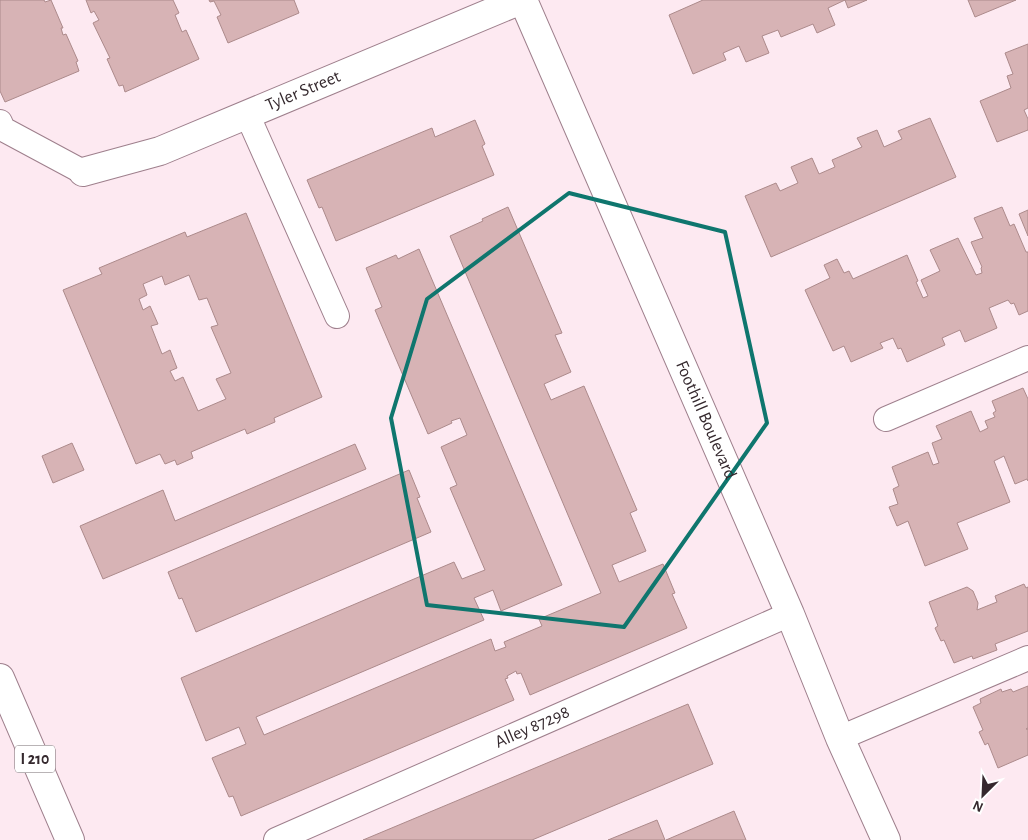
<svg xmlns="http://www.w3.org/2000/svg" width="1028" height="840" viewBox="0 0 1028 840" font-family="'Alegreya Sans',sans-serif">
<rect width="100%" height="100%" fill="#fde9f1"/>
<g fill="#d7b3b5" stroke="#ac8a8b" fill-rule="evenodd">
<path d="M0,0h44l1,2 6,-2 12,28h-2l2,7 3,-1 12,27 -2,1 3,9 -74,31 -5,-11z"/>
<path d="M86,0h87l6,13 -4,2 7,17 4,-2 13,29 -74,33 -2,-7 -4,1 -12,-27 3,-1 -17,-35 6,-3 -5,-9 -3,2z"/>
<path d="M209,0h85l5,13 -71,30 -11,-26 4,-2 -7,-14 -4,1z"/>
<path d="M703,0h164l-19,8 -3,-8 -17,8 7,17 -18,8 -4,-9 -32,13 -3,-7 -16,6 7,17 -23,9 -7,-16 -16,7 3,7 -33,14 -24,-59z"/>
<path d="M968,0h48l-41,17z"/>
<path d="M1028,44v64l-4,2 4,9v11l-31,12 -17,-41 31,-13 -4,-12 6,-2 -8,-21z"/>
<path d="M930,118l26,59 -185,80 -26,-61 31,-13 4,8 18,-8 -7,-16 21,-9 7,16 16,-7 -3,-7 30,-13 -5,-9 20,-8 7,17 18,-8 -4,-8z"/>
<path d="M475,120l10,24 -3,2 12,29 -158,66 -14,-34 -3,1 -12,-28 125,-52 3,9z"/>
<path d="M508,207l54,126 -7,2 16,37 -27,12 7,16 33,-14 53,124 -7,3 16,38 -34,14 7,17 44,-18 12,29 -3,1 15,34 -157,67 -9,-22 -4,1 -1,-3 -9,5 1,2 -3,1 9,21 -273,116 -8,-20 -4,1 -17,-39 34,-14 -7,-17 -33,14 -25,-63 273,-116 8,17 23,-9 -35,-82 7,-3 -16,-38 26,-12 -7,-17 -9,3 1,2 -24,11 -53,-124 7,-3 -16,-39 30,-13 2,4 21,-10 143,336 -61,26 -8,-21 -19,8 10,22 -228,97 8,18 227,-96 4,12 11,-4 -2,-5 38,-16 -3,-7 62,-26 -151,-357 33,-15 -1,-2z"/>
<path d="M1002,207l8,19 4,-2 12,28h2v59l-9,4 -5,-12 -3,1 -3,-4 -19,8 8,20 -32,14 -5,-12 -18,8 3,7 -38,17 -6,-14 -3,1 -5,-11 -13,5 3,5 -32,14 -7,-16 -11,5 -28,-61 25,-12 -6,-13 13,-6 7,14 5,-2 4,8 54,-24 11,26 -2,1 7,16 5,-2 -7,-16 19,-9 -10,-21 28,-12 18,37 6,-2 -1,-5 1,-1 -11,-25 12,-4 -9,-20z"/>
<path d="M1028,210v26l-9,-22z"/>
<path d="M246,213l76,184 -48,21 1,4 -28,12 -2,-5 -54,23 2,6 -16,7 -2,-5 -10,4 -5,-10 -24,10 -73,-174 39,-16 -3,-6 86,-36 2,5zM189,275l10,25 8,-2 11,27 -7,2 20,46 -15,6 10,20 -28,12 -15,-34 -8,4 -5,-10 7,-3 -7,-18 -8,4 -11,-28 7,-2 -8,-18 -7,4 -4,-11 8,-4 -4,-11 19,-8 3,9z"/>
<path d="M1023,388l5,11v82l-1,-2 -12,5 -11,-28 -10,5 16,41 -53,21 11,26 -43,17 -17,-45 -11,5 -8,-19 9,-3 -5,-15 6,-3 -7,-19 36,-15 5,13 6,-2 -7,-20 10,-4 -6,-13 35,-15 9,21 8,-4 -3,-7 10,-4 -2,-4 3,-2 -4,-10z"/>
<path d="M72,443l12,27 -31,13 -11,-27z"/>
<path d="M355,444l11,25 -263,110 -23,-53 83,-36 12,31z"/>
<path d="M409,470l11,27 -3,1 14,34 -235,100 -14,-34 -3,1 -11,-27z"/>
<path d="M1024,584l2,4 2,-1v44l-33,13 2,6 -24,9 -1,-3 -18,7 -10,-23 -3,1 -6,-13 3,-2 -9,-24 38,-15 6,4 5,12 -1,7 20,-8 -2,-6z"/>
<path d="M1028,686v42l-2,1h2v26l-30,13 -10,-25 -3,2 -6,-13 4,-2 -10,-23 8,-4 -1,-4 21,-10 1,3 9,-3 2,3z"/>
<path d="M688,704l25,60 -181,76h-169z"/>
<path d="M734,811l12,29h-80z"/>
<path d="M657,820l8,20h-57z"/>
</g>
<g fill="none" stroke-linecap="round" stroke-linejoin="round">
<defs>
<g id="lane">
<path d="M247,114l90,202"/>
<path d="M0,122l3,7 80,43"/>
<path d="M886,419l142,-61"/>
<path d="M840,738l188,-80"/>
<path id="s1" d="M276,840l514,-226"/>
</g>
<g id="street">
<path id="s2" d="M83,172l77,-21 361,-151"/>
</g>
<g id="primary">
<path id="s3" d="M523,0l267,614 50,124 46,102"/>
</g>
<path id="highway" d="M0,678l70,162"/>
</defs>
<use href="#lane" stroke="#9e7f8c" stroke-width="26"/>
<use href="#street" stroke="#9e7f8c" stroke-width="30"/>
<use href="#primary" stroke="#9e7f8c" stroke-width="30"/>
<use href="#highway" stroke="#9e7f8c" stroke-width="30"/>
<use href="#lane" stroke="#fff" stroke-width="24"/>
<use href="#street" stroke="#fff" stroke-width="28"/>
<use href="#primary" stroke="#fff" stroke-width="28"/>
<use href="#highway" stroke="#fff" stroke-width="28"/>
</g>
<path fill="none" stroke="#0f766e" stroke-width="4" stroke-linejoin="round" d="M569,193l156,39 42,191 -143,204 -197,-22 -36,-187 36,-119z"/>
<g text-anchor="middle" dominant-baseline="central" stroke-width="5" stroke-linejoin="round" paint-order="stroke">
<rect fill="#fff" stroke="#72696d" stroke-width="1" x="15" y="745.5" width="40" height="27" rx="4"/>
<g font-size="16" font-weight="bold" fill="#35292e">
<text x="35" y="759">I 210</text>
</g>
<g font-size="18" fill="#35292e" stroke="#fff">
<text stroke="none"><textPath href="#s2" startOffset="235">Tyler Street</textPath></text>
<text stroke="none"><textPath href="#s3" startOffset="458">Foothill Boulevard</textPath></text>
<text stroke="none"><textPath href="#s1" startOffset="280">Alley 87298</textPath></text>
</g>
</g>
<g transform="translate(983 795) rotate(204)" stroke="#ffffff" stroke-width="4" paint-order="stroke">
<path d="M0-4L9 19L0 12L-9 19Z" fill="#35292e"/>
<text y="-8" font-size="14" font-weight="bold" text-anchor="middle" fill="#35292e">N</text>
</g>
</svg>
